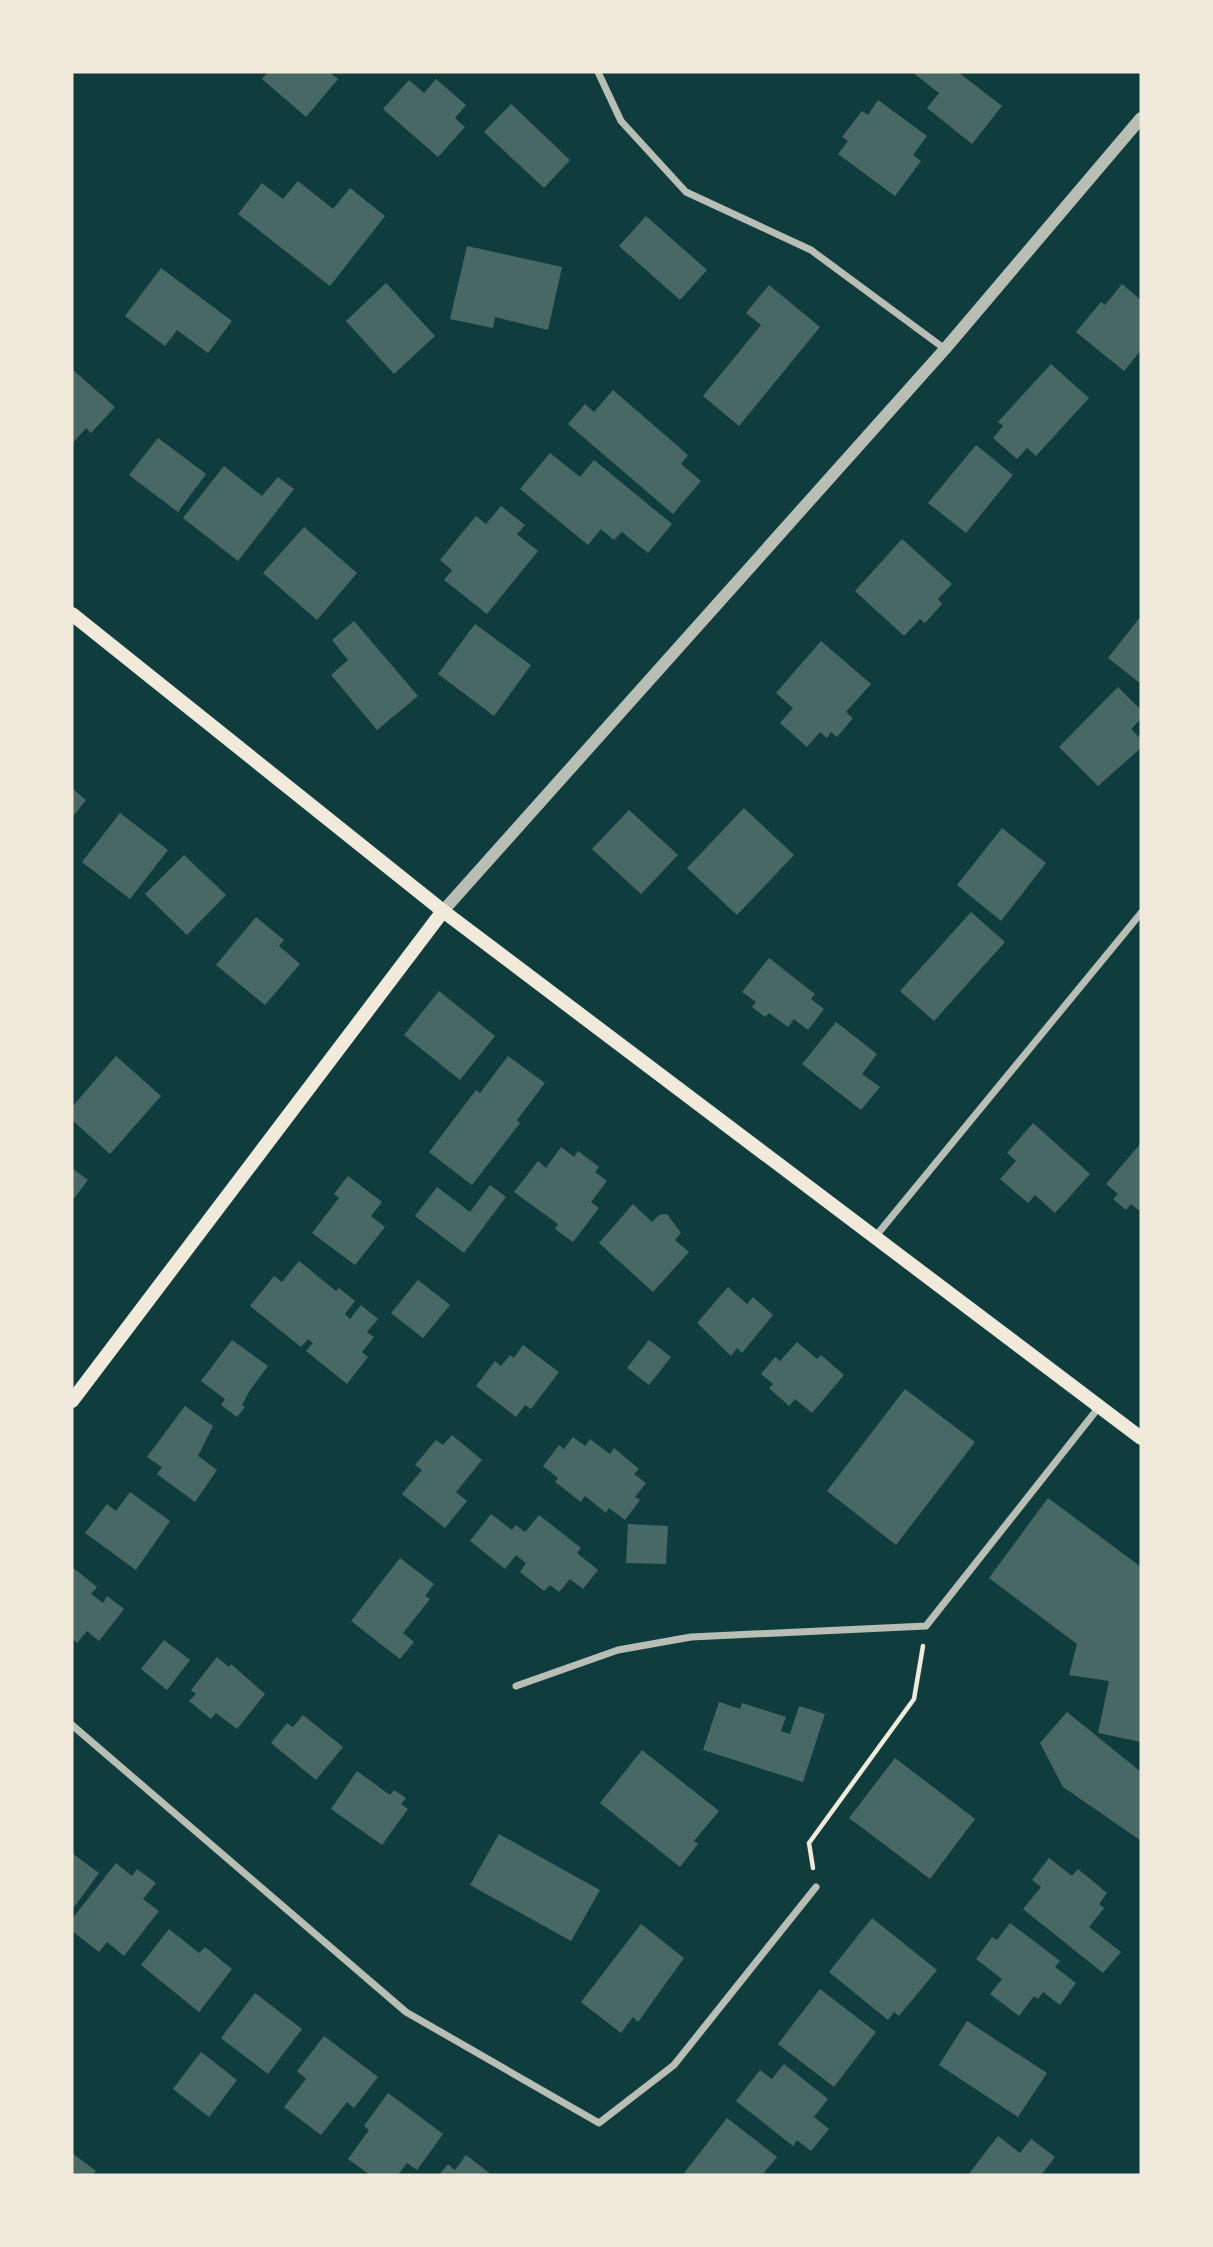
<svg xmlns="http://www.w3.org/2000/svg" width="1213" height="2247" viewBox="0 0 1213 2247" font-family="'Golos Text',sans-serif">
<rect width="100%" height="100%" fill="#0f3d3e"/>
<g fill="#486865">
<path d="M268,72h61l9,7 -32,38 -44,-38z"/>
<path d="M912,72h46l44,34 -30,38 -45,-36 12,-15z"/>
<path d="M436,79l30,26 -11,13 10,9 -27,30 -55,-48 26,-29 15,13z"/>
<path d="M878,100l49,36 -14,19 8,6 -26,35 -57,-42 10,-13 -6,-4 20,-26 6,4z"/>
<path d="M511,104l59,56 -26,28 -60,-56z"/>
<path d="M298,181l35,28 17,-21 35,28 -55,70 -92,-72 24,-31 21,16z"/>
<path d="M646,216l61,54 -27,30 -61,-54z"/>
<path d="M467,246l95,21 -14,63 -53,-13 -2,11 -43,-9z"/>
<path d="M161,268l71,53 -24,32 -31,-23 -12,16 -40,-30z"/>
<path d="M386,283l49,53 -41,38 -48,-53z"/>
<path d="M1122,284l19,16v50l-17,21 -48,-39 25,-30 4,3z"/>
<path d="M769,285l51,42 -81,99 -36,-30 58,-71 -15,-12z"/>
<path d="M1051,364l38,34 -53,58 -9,-8 -10,11 -24,-21 10,-12 -5,-4z"/>
<path d="M72,369l43,38 -24,26 -5,-5 -14,16z"/>
<path d="M613,390l75,65 -7,9 20,17 -28,33 -105,-90 17,-20 9,8z"/>
<path d="M158,438l48,36 -28,38 -49,-37z"/>
<path d="M976,445l37,30 -47,58 -38,-30z"/>
<path d="M550,453l30,24 14,-17 78,64 -24,29 -26,-21 -8,8 -13,-11 -13,16 -68,-56z"/>
<path d="M224,466l38,30 16,-19 16,12 -56,72 -55,-43z"/>
<path d="M501,506l24,19 -8,9 21,17 -51,63 -43,-34 8,-10 -12,-10 36,-44 10,8z"/>
<path d="M304,527l53,46 -40,47 -54,-47z"/>
<path d="M902,539l50,45 -14,15 4,5 -17,19 -5,-4 -16,17 -49,-45z"/>
<path d="M1141,616v68l-33,-26z"/>
<path d="M354,621l64,75 -41,34 -46,-55 17,-15 -16,-20z"/>
<path d="M475,624l56,41 -37,51 -56,-42z"/>
<path d="M821,641l50,43 -25,28 7,6 -16,19 -6,-5 -4,6 -7,-6 -13,15 -27,-24 13,-15 -17,-15z"/>
<path d="M1118,687l23,23v9l-10,10 10,10v9l-43,38 -39,-39z"/>
<path d="M72,788l14,12 -14,18z"/>
<path d="M744,808l50,47 -57,60 -50,-47z"/>
<path d="M629,810l49,45 -37,39 -49,-45z"/>
<path d="M120,813l48,37 -38,49 -48,-37z"/>
<path d="M1002,828l44,35 -45,58 -44,-36z"/>
<path d="M184,855l42,40 -39,40 -42,-41z"/>
<path d="M971,912l34,30 -71,79 -34,-30z"/>
<path d="M256,917l28,23 -5,6 21,18 -35,41 -49,-40z"/>
<path d="M769,958l46,36 -4,5 13,10 -16,21 -14,-11 -6,8 -19,-14 -4,4 -13,-10 4,-5 -14,-10z"/>
<path d="M439,991l56,45 -35,44 -56,-45z"/>
<path d="M836,1022l41,32 -15,20 18,13 -19,23 -59,-46z"/>
<path d="M116,1056l45,40 -51,58 -38,-34v-13z"/>
<path d="M508,1056l37,27 -28,37 3,3 -48,62 -43,-33 47,-62 4,3z"/>
<path d="M1033,1123l57,51 -35,39 -20,-18 -7,8 -28,-24 16,-18 -9,-8z"/>
<path d="M1141,1143v69l-10,-8 -5,6 -13,-11 5,-5 -12,-10z"/>
<path d="M561,1147l13,10 4,-6 21,16 -4,5 12,9 -16,21 8,6 -26,34 -18,-13 3,-5 -44,-32 24,-31 8,7z"/>
<path d="M72,1168l16,12 -16,21z"/>
<path d="M348,1176l34,26 -11,14 14,11 -30,38 -43,-32 27,-35 -5,-4z"/>
<path d="M490,1185l16,12 -42,56 -49,-37 22,-29 33,25z"/>
<path d="M633,1204l19,18 7,-7 8,-1 14,19 -6,7 14,12 -36,40 -54,-49z"/>
<path d="M299,1261l37,30 3,-3 16,13 -10,13 5,5 11,-14 17,14 -11,13 7,5 -12,15 6,5 -21,27 -41,-33 7,-8 -5,-4 -7,8 -51,-41 24,-30 8,6z"/>
<path d="M418,1280l32,25 -27,33 -32,-25z"/>
<path d="M728,1287l19,17 6,-7 20,18 -31,38 -5,-5 -6,8 -34,-33z"/>
<path d="M232,1340l36,26 -18,24 -8,15 3,2 -8,10 -16,-12 4,-6 -24,-18z"/>
<path d="M649,1340l22,17 -22,28 -22,-17z"/>
<path d="M797,1342l20,17 4,-4 23,20 -32,38 -17,-14 -6,7 -20,-18 4,-4 -12,-10 14,-17 5,4z"/>
<path d="M523,1345l36,27 -28,37 -6,-4 -9,12 -40,-31 19,-25 6,5 9,-11 4,3z"/>
<path d="M905,1389l70,53 -79,103 -69,-54z"/>
<path d="M185,1406l28,20 -15,30 19,14 -22,32 -38,-28 5,-7 -15,-10z"/>
<path d="M452,1435l30,25 -26,32 11,9 -22,27 -43,-34 20,-24 -7,-5 21,-25 7,5z"/>
<path d="M573,1437l12,9 5,-7 20,15 4,-6 25,21 -5,5 12,9 -11,14 5,3 -15,20 -16,-12 -3,5 -21,-17 -4,6 -26,-20 3,-4 -15,-12 16,-21 5,4z"/>
<path d="M130,1492l40,29 -34,49 -51,-37 22,-29 9,7z"/>
<path d="M1048,1498l93,69v175l-43,-9 11,-52 -40,-6 8,-31 -88,-66z"/>
<path d="M491,1514l21,16 4,-5 9,7 14,-17 42,33 -4,5 21,17 -15,19 -13,-10 -11,13 -9,-7 -6,6 -24,-19 6,-9 -10,-8 -11,14 -35,-28z"/>
<path d="M628,1524l40,2 -2,38 -40,-1z"/>
<path d="M400,1558l34,26 -9,12 5,3 -27,34 11,9 -14,17 -49,-38z"/>
<path d="M72,1567l25,20 -6,7 12,9 4,-7 17,13 -25,32 -12,-10 -10,12 -5,-5z"/>
<path d="M164,1640l26,20 -23,30 -26,-21z"/>
<path d="M217,1657l12,10 2,-3 34,30 -28,35 -21,-16 -5,6 -22,-18 7,-7 -5,-4z"/>
<path d="M719,1702l21,7 2,-6 44,14 -5,14 9,3 9,-28 26,8 -22,68 -100,-32z"/>
<path d="M1067,1712l74,60 -1,68 -77,-53 -23,-44z"/>
<path d="M303,1715l40,32 -27,33 -45,-37 16,-20 6,4z"/>
<path d="M642,1750l77,61 -25,30 4,3 -18,23 -80,-64z"/>
<path d="M895,1758l80,61 -45,60 -81,-61z"/>
<path d="M357,1771l33,24 4,-5 12,8 -5,6 7,5 -26,36 -51,-36z"/>
<path d="M499,1834l101,56 -29,51 -101,-56z"/>
<path d="M72,1853l27,20 -27,37z"/>
<path d="M1049,1858l23,18 6,-7 29,24 -8,11 5,4 -15,19 32,25 -18,21 -80,-64 18,-22 -9,-7z"/>
<path d="M116,1863l16,13 5,-7 19,14 -13,16 16,12 -35,45 -17,-14 -8,10 -27,-21v-12z"/>
<path d="M872,1918l65,52 -38,46 -5,-4 -6,8 -59,-48z"/>
<path d="M1010,1923l50,38 -5,6 21,16 -16,22 -17,-13 -5,7 -4,-3 -15,20 -29,-22 12,-15 -26,-20 16,-22 5,3z"/>
<path d="M641,1924l43,34 -46,64 -5,-5 -12,16 -40,-31z"/>
<path d="M169,1929l30,24 6,-6 27,22 -33,43 -58,-47z"/>
<path d="M820,1989l56,43 -42,55 -56,-43z"/>
<path d="M255,1993l47,36 -34,45 -47,-36z"/>
<path d="M967,2021l80,52 -29,44 -79,-52z"/>
<path d="M324,2036l54,41 -24,31 -7,-6 -26,33 -37,-28 22,-28 -9,-8z"/>
<path d="M201,2052l36,28 -28,37 -36,-28z"/>
<path d="M784,2064l44,35 -14,18 15,12 -18,22 -14,-11 -4,6 -57,-45 24,-31 12,9z"/>
<path d="M388,2093l55,41 -26,36 -10,-7 -9,12h-28l-22,-16 21,-29 -5,-4z"/>
<path d="M727,2118l50,39 -15,18h-76l-2,-2z"/>
<path d="M998,2136l22,17 11,-14 24,18 -14,18h-73z"/>
<path d="M72,2153l24,18 -3,4h-21z"/>
<path d="M466,2155l26,20h-53l9,-11 7,6z"/>
</g>
<g fill="none" stroke-linecap="round" stroke-linejoin="round">
<path stroke="#f1e9da" stroke-width="4.5" d="M813,1868l-4,-25 105,-144 9,-53"/>
<g stroke="#b8beb3" stroke-width="7">
<path d="M598,72l23,49 65,71 125,58 134,99"/>
<path d="M875,1237l266,-324"/>
<path d="M516,1686l102,-36 73,-13 235,-11 173,-219"/>
<path d="M72,1725l334,287 193,111 75,-58 142,-178"/>
</g>
<path stroke="#b8beb3" stroke-width="12" d="M443,911l502,-562 196,-231"/>
<g stroke="#f1e9da" stroke-width="14">
<path d="M72,614l371,297 698,527"/>
<path d="M72,1401l371,-490"/>
</g>
</g>
<rect width="1213" height="2247" fill="none" stroke="#f1e9da" stroke-width="147"/>
</svg>
